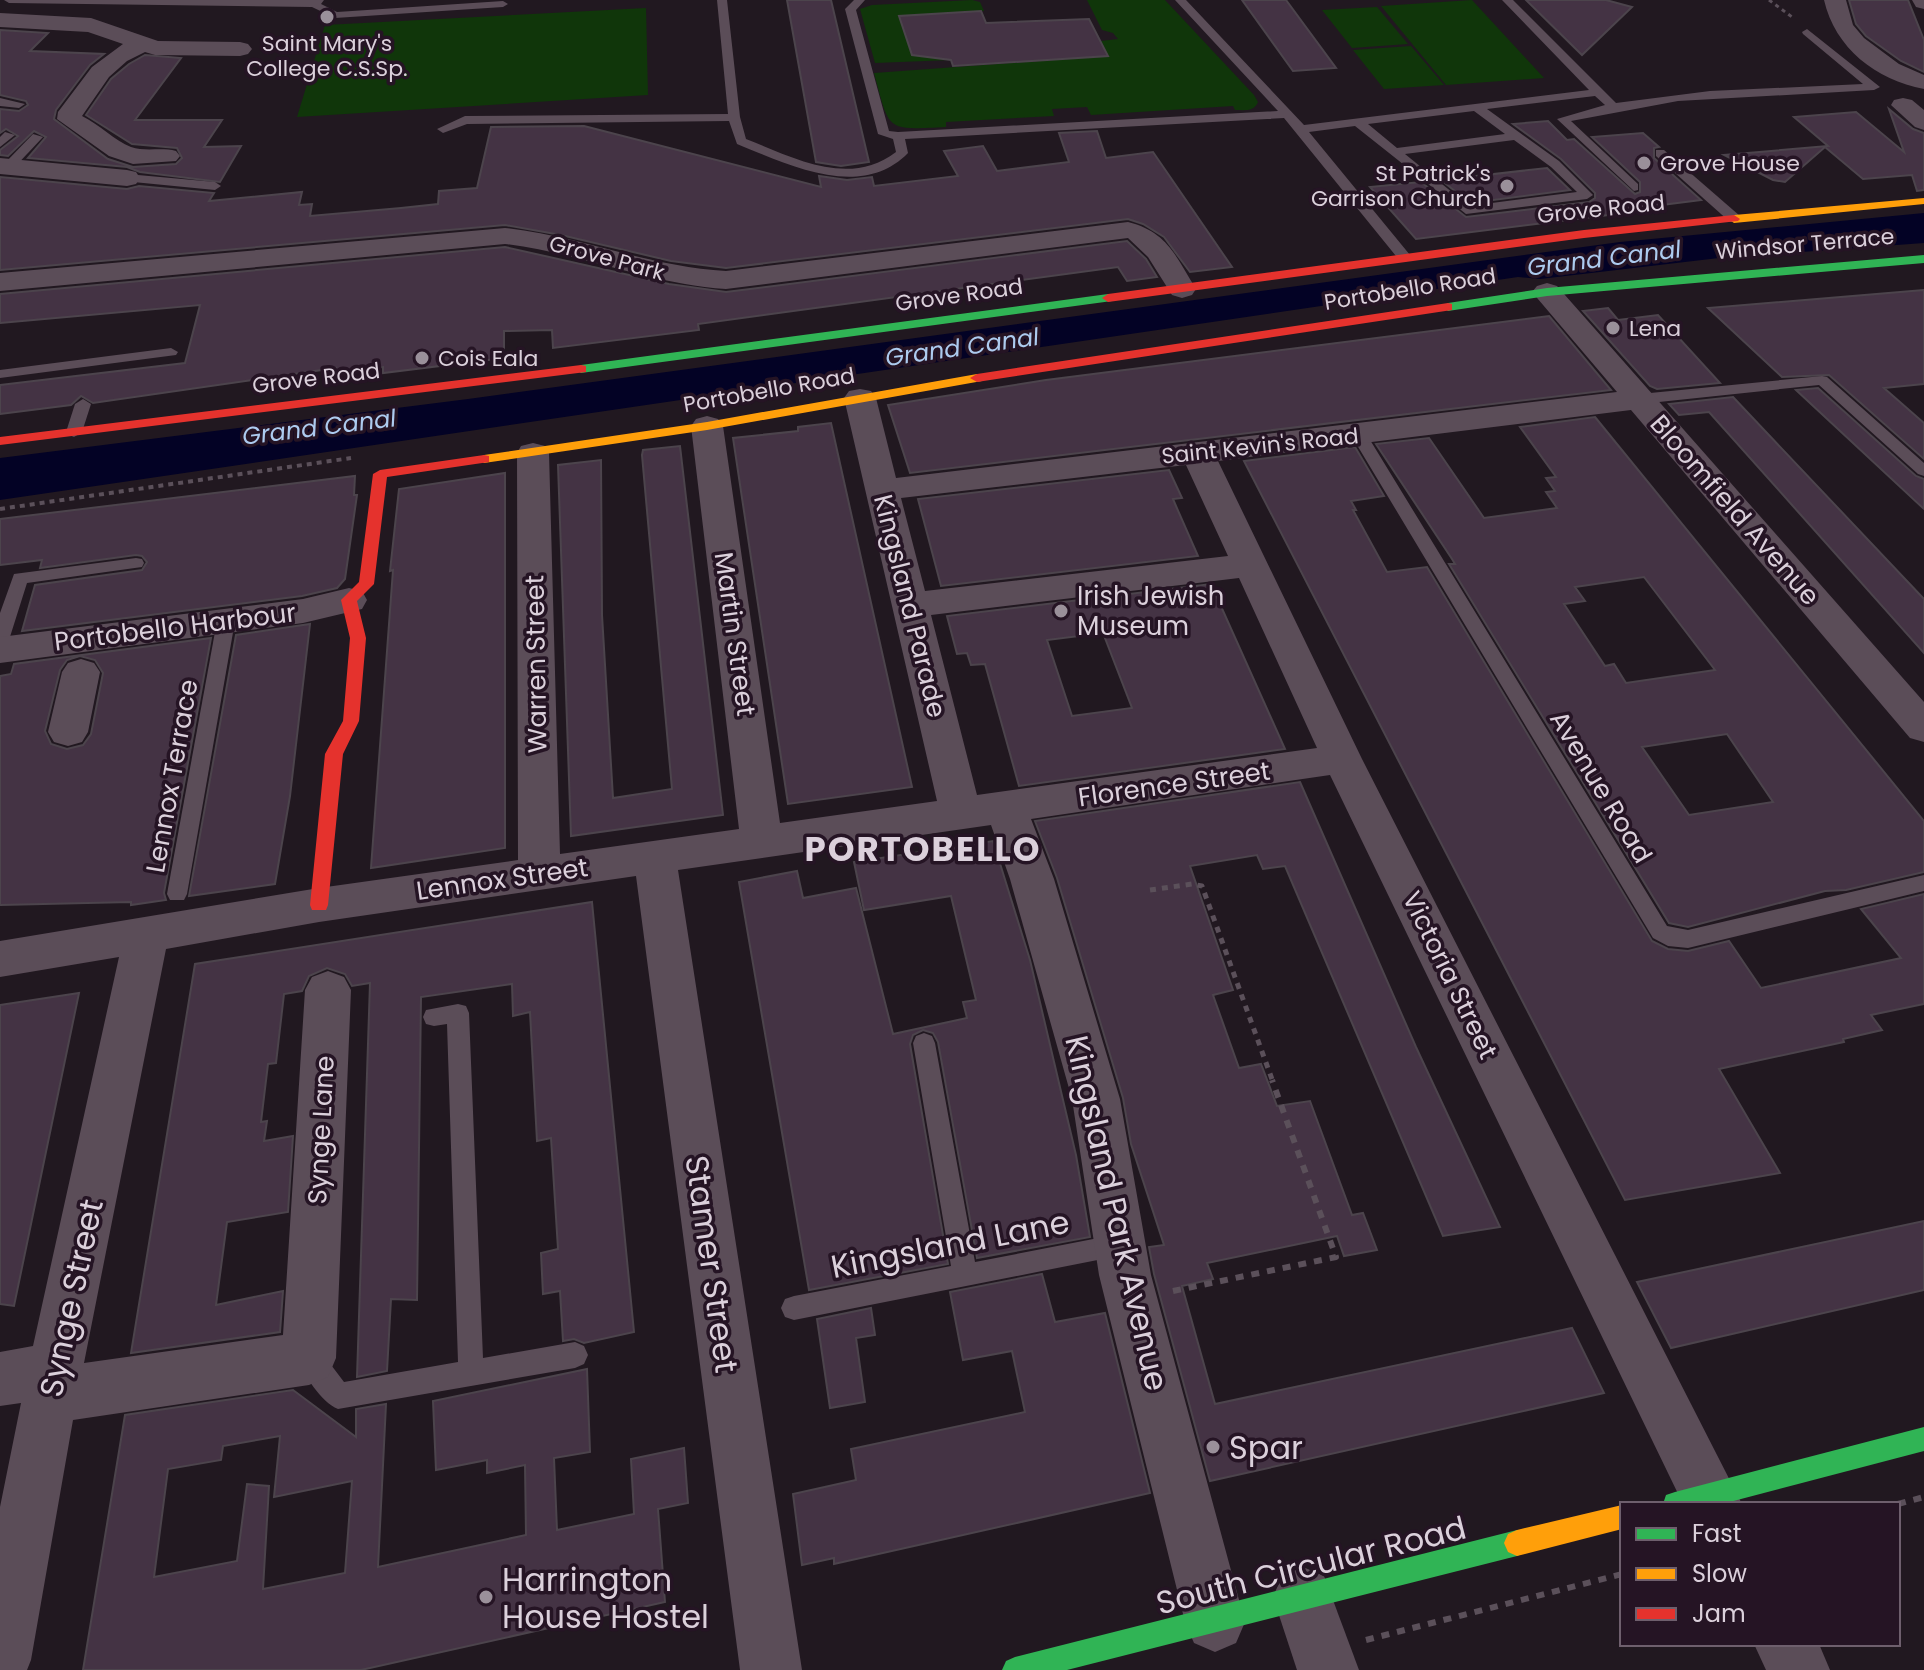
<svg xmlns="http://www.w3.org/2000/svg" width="1924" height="1670" viewBox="0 0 1924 1670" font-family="Poppins,sans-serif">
<rect width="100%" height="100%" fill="#211820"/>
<g fill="#10360a">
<path d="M972,0l8,2 4,9 -84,5 51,44 -76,3 -15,-54 12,-4z"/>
<path d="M1087,0h78l89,95 4,7c-4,10 -13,8 -23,8l-2,-4 -142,9 -4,-8 -35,2 2,7 -108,6v5c-61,3 -56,5 -72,-54l233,-17 -6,-15 17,-2 -5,-6 -11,-3z"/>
<path d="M1472,0l72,78 -98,7 -65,-79z"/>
<path d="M1377,7l31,37 -56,4 -30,-38z"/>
<path d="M646,8l2,87 -351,22 28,-92z"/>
<path d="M1411,46l33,39 -60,4 -31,-39z"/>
</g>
<path fill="#030225" d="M1924,213v30l-205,15 -179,21 -22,-2 -1518,223v-42l468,-59 1152,-157z"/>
<g fill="#434" stroke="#4c444c" stroke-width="2" fill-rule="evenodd">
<path d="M787,0h44l38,162 -28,4 -25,-4z"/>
<path d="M1242,0h44l50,68 -43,3z"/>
<path d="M1526,0h80l26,7 -50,48z"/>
<path d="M1849,0h59l16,40v32l-23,-11 -35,-25 -10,-12z"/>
<path d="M981,11l5,12 103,-4 19,37 -155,10 -2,-6 -39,-5 -13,-39z"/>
<path d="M0,30l48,3 -18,18 74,3 -14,11 -34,45 -2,9 54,40 25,8 43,-3 6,-6 -5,-10 -45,-4 -46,-29 25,-36 18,-15 16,-9 36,3 -46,62h87l-18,27 37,-1 -21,36 -80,-10 -13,-5 -99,-9 18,-21 -12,-6 -26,25 -8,-1v-5l18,-14 -12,-7 -6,4v-24l19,2 9,-6 -2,-4 -26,-6z"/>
<path d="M1889,109l24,20 11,4v57l-7,1 -5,-16 -49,4 -38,-32 -40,35 -12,-2 -49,-25 104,-9 -34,-29 62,-5 48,40z"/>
<path d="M1548,121l19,19 7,-1 61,55 5,-2v-10l-48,-45 51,-4 16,14 -5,1v10l47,42 -63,8 3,3 -225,28 -46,-52 51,-5 45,35 123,-15 6,-4v-5l-34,-34 -48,-35z"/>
<path d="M584,126l237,61 -2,-11 28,4 25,-3 2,9 84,-10 -14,-25 39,-5 14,25 72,-9 -10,-29 38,-2 9,27 47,-6 79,115 -42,5 -26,-35 -21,-13 -15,-5 -402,49 -55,-7 -110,-26 -56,-10 -505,45v-93l127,12 12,-3 75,7 -5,8 93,-9 -3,13 13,-1 -2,12 91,-8 37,-4 1,-13 38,-3 14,-61z"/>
<path d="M1547,168l23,22 -100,13 -29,-23z"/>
<path d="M1127,241l19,18 11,18 -30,4 -9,-14 -420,57 1,6 -146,18 -1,-18 -48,1v27l-121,15v-6l-47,5v-4l-243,35 -12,-7 -10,9 -71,9v-29l185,-22 15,-58 -200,18v-29l505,-47 164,37 57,8z"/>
<path d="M1924,290v94l-40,4 40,35v36l-95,-84 -47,2 -74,-69z"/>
<path d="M1608,308l10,12 40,-5 62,68 -63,6 -7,-3 -67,-75z"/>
<path d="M1549,316l62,74 -701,83 -22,-68 158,-25z"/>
<path d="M1818,388l98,88 8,3v30l-128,-119z"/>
<path d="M1733,397l191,202v54l-215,-241 -30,3 -10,-11z"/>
<path d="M1595,417l329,404v51l-78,18 -21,1 -137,36 -19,-4 -220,-359h6l-3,-5 -76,-115 53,-6 55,80 73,-10 -11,-16 9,-1 -9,-13 10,-1 -36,-50zM1644,577l71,93 -89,13 -12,-19 -9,2 -41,-62 21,-3 -10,-14zM1727,734l46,68 -84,13 -47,-68z"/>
<path d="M831,423l81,364 -124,17 -55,-366 65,-7v-4z"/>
<path d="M680,446l43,369 -152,21 -13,-371 43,-5 1,155 11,183 59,-9 -30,-334 1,-5z"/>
<path d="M1355,447l29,49 -33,5 5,9h-3l34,62 40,-5 225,374 16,8 20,2 41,-10 32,47 140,-30 -40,-49 63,-15v110l-53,11 11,15 -39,9 1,3 -125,27 61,104 -155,27 -381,-739z"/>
<path d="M1169,470l13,28 -9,1 3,7 22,50 -257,30 -23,-87z"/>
<path d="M505,473v375l-134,20 22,-298 -3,1 9,-82z"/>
<path d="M355,476l-1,19h3l-12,84 -8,9 -35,8 -280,35 13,-46 107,-15 5,-8 -5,-6 -6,-1 -96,13 2,-8 -42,5v-46z"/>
<path d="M1211,584l74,165 -266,37 -34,-122 -14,1 -4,-12 -10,1 -10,-38zM1103,633l29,75 -60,8 -25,-76z"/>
<path d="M310,624l-20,172 -15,88 -86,12 47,-261z"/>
<path d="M211,638l-47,255 2,7 -35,5v-3l-131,3v-229l11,-2 3,-10zM80,656l15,4 8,13 -12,61 -8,11 -16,4 -16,-5 -6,-13 15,-61 7,-10z"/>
<path d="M1300,782l116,265 84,180 -57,9 -158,-370 -22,3 -6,-14 -67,11 43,124 -20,5 26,73 22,-4 16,42 33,-5 42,114 11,-2 14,37 -33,6 -7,-20 -130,27 6,16 -31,7 33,118 357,-76 32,65 -394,88 -56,-207 -5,-27 15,-2 -33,-101 -8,-46 -66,-220 -22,-57z"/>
<path d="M993,841l37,119 46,195 14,82 -113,21 -39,-216 -5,-9 -10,-3 -10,5 -3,9 38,220 -139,26 -70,-408 58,-11 6,27 53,-10 37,146 74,-16 -4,-16 13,-2 -25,-104 -87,14 -10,-48z"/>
<path d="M592,902l42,430 -50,11 -10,-4 -11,2 -3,-50 -17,3 -2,-41 17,-4 -7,-111 -14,3 -7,-129 -17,4 -1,-32 -91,13 -4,303 -26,-1 -4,72 -30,6 13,-394 -18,3 -7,-12 -18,-6 -18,8 -7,15 -18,3 -8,69 -8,1 -7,58 6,-1 -3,20 29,-5 -5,76 -61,10 -11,83 67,-14 -3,41 -149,21 64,-389z"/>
<path d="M79,993l-65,313 -14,-2v-299z"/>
<path d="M1924,1221v69l-253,58 -34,-66z"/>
<path d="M1042,1274l13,48 50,-9 45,180 -316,71v-6l-32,7 -9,-71 63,-14 -5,-31 174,-37 -13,-61 -49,9 -13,-68z"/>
<path d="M871,1308l4,27 -19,3 9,64 -35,6 -13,-89z"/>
<path d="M587,1369l3,83 -36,6 3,72 77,-16 -3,-55 53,-11 4,55 -30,6 7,93 -304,68h-278l42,-255 168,-25 63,47v-28l30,-5 -8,163 148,-32 -1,-70 -38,8v-13l-51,10 -3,-69zM280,1436l-6,61 78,-16 -7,92 -82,16 6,-103 -22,-2 -10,77 -83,16 14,-108 53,-9 2,-14z"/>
</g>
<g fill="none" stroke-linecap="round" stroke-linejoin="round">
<path stroke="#5b505a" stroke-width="3" stroke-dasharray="4 4" stroke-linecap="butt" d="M1769,0l23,17"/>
<path stroke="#5b505a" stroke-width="4" stroke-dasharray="5 5" stroke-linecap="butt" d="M0,509l351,-51"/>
<path stroke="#5b505a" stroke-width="5" stroke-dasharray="6 6" stroke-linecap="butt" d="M1150,890l42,-6 10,2 71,196"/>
<g stroke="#5b505a" stroke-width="6" stroke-dasharray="8 8" stroke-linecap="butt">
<path d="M1173,1291l163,-34 -64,-177"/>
<path d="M1898,1504l26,-7"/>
<path d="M1366,1640l256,-66"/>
</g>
<g fill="#5b4d58" fill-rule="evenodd">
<path d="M4,0h320l-3,4 16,8 166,-11 5,3 -5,3 -168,11 -23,-11 -303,-4z"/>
<path d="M717,0h10l13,117 6,22c48,19 103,49 150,13l-3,-13 -15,-5 -33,-125 9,-9h11l-9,10 33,121 9,1 380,-21 -103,-111h11l118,125 285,-35 -87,-90h11l103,103 94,-12 153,-7 -60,-50 -1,-2 5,-3 73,58 -6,3 -196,11 -107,20 67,63v6l-4,1 -77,-72 48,-14 -10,-9 -108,13 72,52 34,34 -6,4 -121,15 -111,-88 -46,6 101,123 2,3 -7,4 -5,-1 -116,-143 -379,21 3,14c-47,48 -119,12 -171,-9l-8,-23 -262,3 -24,9 -6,-4 28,-13 263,-2zM1474,111l31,23 -108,14 -29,-24zM1514,140l37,27 26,25 -108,14 -64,-52z"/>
<path d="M0,98l25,6 -6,4 -19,-2z"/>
<path d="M5,132l10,3 -15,12v-10z"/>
<path d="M33,134l10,3 -31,33h-8v-6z"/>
<path d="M1656,150h8l76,66v6h-10l-74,-66z"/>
<path d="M127,174l88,8 6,4 -6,4 -92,-9v-6z"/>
<path d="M171,348l7,4 -2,3 -176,23v-8z"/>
<path d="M1822,376l5,1 97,86v13l-6,-2 -99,-89 -179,19 -8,-5 8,-5z"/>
<path d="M83,399l8,5 -9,28 -8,5 -5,-2 -3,-3 9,-28z"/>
<path d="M1359,430l8,5 300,491 21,4 236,-55v16l-236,57 -20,-2 -15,-8 -302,-503z"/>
<path d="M136,558l6,1 2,4 -2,4 -115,16 -18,57 -9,6v-33l14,-39z"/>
<path d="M226,615l9,6 -48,273 -3,6h-14l-3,-6 50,-273z"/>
<path d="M458,1004l8,2 3,7 14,345 92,-16 9,4 4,9 -4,9 -9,4 -237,41c-17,-7 -34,-34 -41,-51l4,-9 9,-4 9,4 25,33 114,-20 -11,-338 -13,2 -8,-2 -3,-7 3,-7z"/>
<path d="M924,1033l8,3 3,7 40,219 144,-28 9,4 3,8 -3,8 -334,66 -9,-3 -4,-9 4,-9 9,-3 157,-30 -38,-223 3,-7z"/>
</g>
<g fill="#5b4d58" fill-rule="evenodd">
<path d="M1824,0h22l7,25 11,13 35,26 25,11v14c-48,-9 -89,-41 -100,-89z"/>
<path d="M1912,0h12v9l-8,-2z"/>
<path d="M0,13l91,5 67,23 82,1 8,2 4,5 -4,5 -8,2 -85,-1 -10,-3 -18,9 -18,16 -27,39c17,8 33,25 49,31 14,5 31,0 45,4l4,5 -4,5 -43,3 -24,-8 -52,-37 1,-7 34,-45 31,-23 -35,-12 -88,-5z"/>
<path d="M1903,98l9,2 12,10v20l-9,-3 -24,-22 3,-5z"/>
<path d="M0,158l127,12 9,2 4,6 -4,6 -9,2 -127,-12z"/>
<path d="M1128,222c40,10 48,35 68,67l-4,6 -10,3 -10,-3 -24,-38 -20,-19 -402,51c-76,-5 -146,-36 -221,-45l-505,47v-18l505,-45c75,8 145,39 221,43z"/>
<path d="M1547,283l10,3 367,416v40l-14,-4 -279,-328 -413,51 144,298 380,745h-59l-353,-729 -299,44 23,60 66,220 31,176 94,347 -9,21 -21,9 -21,-9 -9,-21 -86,-347 -27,-176 -62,-220 -19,-54 -313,45 124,800h-62l-104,-794 -317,46 -153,27 -82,414 199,-28 22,-345 7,-13 16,-6 16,6 7,13 -15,368 -8,19 -19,8 -236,35 -42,240 -4,10h-27v-163l21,-104 -21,3v-54l33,-6 86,-389 -119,20v-36l319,-53 199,-28 -1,-407 4,-7 12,-3 12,3 4,7 11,401 179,-25 -48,-403 5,-7 11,-3 11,3 5,7 57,397 157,-22 -93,-403 5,-7 11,-2 11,2 5,7 20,80 721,-86 -85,-100 5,-6zM1186,465l42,91 -303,35 -24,-93zM1239,578l78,170 -340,47 -46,-180z"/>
<path d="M349,588l13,3 5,9 -5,9 -59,14 -303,40v-26l303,-38z"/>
<path d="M81,659l13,4 6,9 -12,60 -6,10 -14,4 -14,-4 -6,-10 14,-60 6,-9z"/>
<path d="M1303,1567l21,9 35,94h-62l-24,-73 9,-21z"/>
<path d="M1754,1644h65l11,26h-64z"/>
</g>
<g fill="#30b455" fill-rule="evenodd">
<path d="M1924,255v8l-377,33 -99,15 -6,-4 6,-4 99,-15z"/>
<path d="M1108,294l4,1v6l-531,72 -7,-4 7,-4z"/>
<path d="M1924,1427v24l-202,53h-59l3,-9 9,-3z"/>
<path d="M1517,1530l9,4 4,9 -4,9 -9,4 -450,114h-65l4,-9 9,-4z"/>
</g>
<g fill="#ff9f0a" fill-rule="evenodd">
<path d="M1924,198v6l-190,19 -6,-4 6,-4z"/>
<path d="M977,374l7,4 -2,3 -275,49 -223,33 -7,-4 7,-4 223,-33z"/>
<path d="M1622,1505v24l-105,27 -9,-4 -4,-9 4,-9 9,-4z"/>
</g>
<g fill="#e5322d" fill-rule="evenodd">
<path d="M1734,215l6,4 -2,2 -154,17 -476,64 -6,-4 6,-4 476,-64z"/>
<path d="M1448,303l4,1v6l-475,72 -7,-4 7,-4z"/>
<path d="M581,365l5,1v6l-586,73v-8z"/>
<path d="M484,455l5,1v6l-102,15 -13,107 -17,17 9,37 -7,83 -16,33 -15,151 -2,5h-14l-2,-5 15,-151 18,-33 7,-83 -9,-38 18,-18 14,-108 7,-4z"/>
</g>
</g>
<g fill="#9a909a" stroke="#251424" stroke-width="3">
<circle cx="327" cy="17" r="8"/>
<circle cx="1644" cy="163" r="8"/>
<circle cx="1507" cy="186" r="8"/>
<circle cx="1613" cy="328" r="8"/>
<circle cx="422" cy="358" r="8"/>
<circle cx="1061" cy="611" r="8"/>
<circle cx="1213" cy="1447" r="8"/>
<circle cx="486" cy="1597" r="8"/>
</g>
<g text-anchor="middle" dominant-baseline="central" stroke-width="7" stroke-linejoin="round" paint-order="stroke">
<g font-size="22" fill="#dbd0db" stroke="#251424" text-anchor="start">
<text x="327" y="43" text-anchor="middle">Saint Mary's<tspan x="327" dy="25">College C.S.Sp.</tspan></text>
<text x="1660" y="163">Grove House</text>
<text x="1491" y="173" text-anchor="end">St Patrick's<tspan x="1491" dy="25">Garrison Church</tspan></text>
<text x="1629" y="328">Lena</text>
<text x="438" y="358">Cois Eala</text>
</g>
<g font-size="22" fill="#dbd0db" stroke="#251424">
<text transform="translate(1601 209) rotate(-6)">Grove Road</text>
<text transform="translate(1805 244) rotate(-5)">Windsor Terrace</text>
<text transform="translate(607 258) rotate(15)">Grove Park</text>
<text transform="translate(1410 289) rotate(-9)">Portobello Road</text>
<text transform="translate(959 295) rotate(-8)">Grove Road</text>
<text transform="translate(316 378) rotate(-7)">Grove Road</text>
<text transform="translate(769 390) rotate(-10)">Portobello Road</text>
<text transform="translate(1260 446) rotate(-6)">Saint Kevin's Road</text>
</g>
<g font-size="24" font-style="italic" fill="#adcbef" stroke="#251424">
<text transform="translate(1604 258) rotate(-7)">Grand Canal</text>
<text transform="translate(962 347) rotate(-8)">Grand Canal</text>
<text transform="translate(319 427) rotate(-7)">Grand Canal</text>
</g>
<g font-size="26" fill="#dbd0db" stroke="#251424">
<text transform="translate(1735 510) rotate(49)">Bloomfield Avenue</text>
<text transform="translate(910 606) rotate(76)">Kingsland Parade</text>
<text transform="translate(175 627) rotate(-7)">Portobello Harbour</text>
<text transform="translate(735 634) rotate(82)">Martin Street</text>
<text transform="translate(536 664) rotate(-91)">Warren Street</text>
<text transform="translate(172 776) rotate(-80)">Lennox Terrace</text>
<text transform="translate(1174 784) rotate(-8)">Florence Street</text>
<text transform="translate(1601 787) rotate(59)">Avenue Road</text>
<text transform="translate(502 879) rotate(-8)">Lennox Street</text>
<text transform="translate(1450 975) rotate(64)">Victoria Street</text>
<text transform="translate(321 1130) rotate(-87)">Synge Lane</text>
</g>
<g font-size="26" fill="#dbd0db" stroke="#251424" text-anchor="start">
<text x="1077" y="596">Irish Jewish<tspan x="1077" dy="30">Museum</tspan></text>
</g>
<g font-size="32" fill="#dbd0db" stroke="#251424">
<text transform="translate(1117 1213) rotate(77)">Kingsland Park Avenue</text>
<text transform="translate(950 1244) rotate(-11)">Kingsland Lane</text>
<text transform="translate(712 1264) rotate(82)">Stamer Street</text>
<text transform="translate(71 1298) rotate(-78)">Synge Street</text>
<text transform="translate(1311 1565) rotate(-14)">South Circular Road</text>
</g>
<g font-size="32" fill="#dbd0db" stroke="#251424" text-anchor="start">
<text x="1229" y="1447">Spar</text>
<text x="502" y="1579">Harrington<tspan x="502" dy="37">House Hostel</tspan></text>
</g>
<g font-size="34" font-weight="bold" letter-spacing="2" fill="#dbd0db" stroke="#251424">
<text x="923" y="849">PORTOBELLO</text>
</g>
</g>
<rect x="1620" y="1502" width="280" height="144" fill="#251424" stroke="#6e5f6d" stroke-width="2"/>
<rect x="1636" y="1528" width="40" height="12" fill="#30b455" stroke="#6e5f6d" stroke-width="2"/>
<text x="1692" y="1542" font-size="24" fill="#dbd0db">Fast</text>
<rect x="1636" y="1568" width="40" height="12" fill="#ff9f0a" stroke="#6e5f6d" stroke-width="2"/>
<text x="1692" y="1582" font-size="24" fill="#dbd0db">Slow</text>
<rect x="1636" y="1608" width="40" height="12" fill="#e5322d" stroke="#6e5f6d" stroke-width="2"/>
<text x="1692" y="1622" font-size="24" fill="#dbd0db">Jam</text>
</svg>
